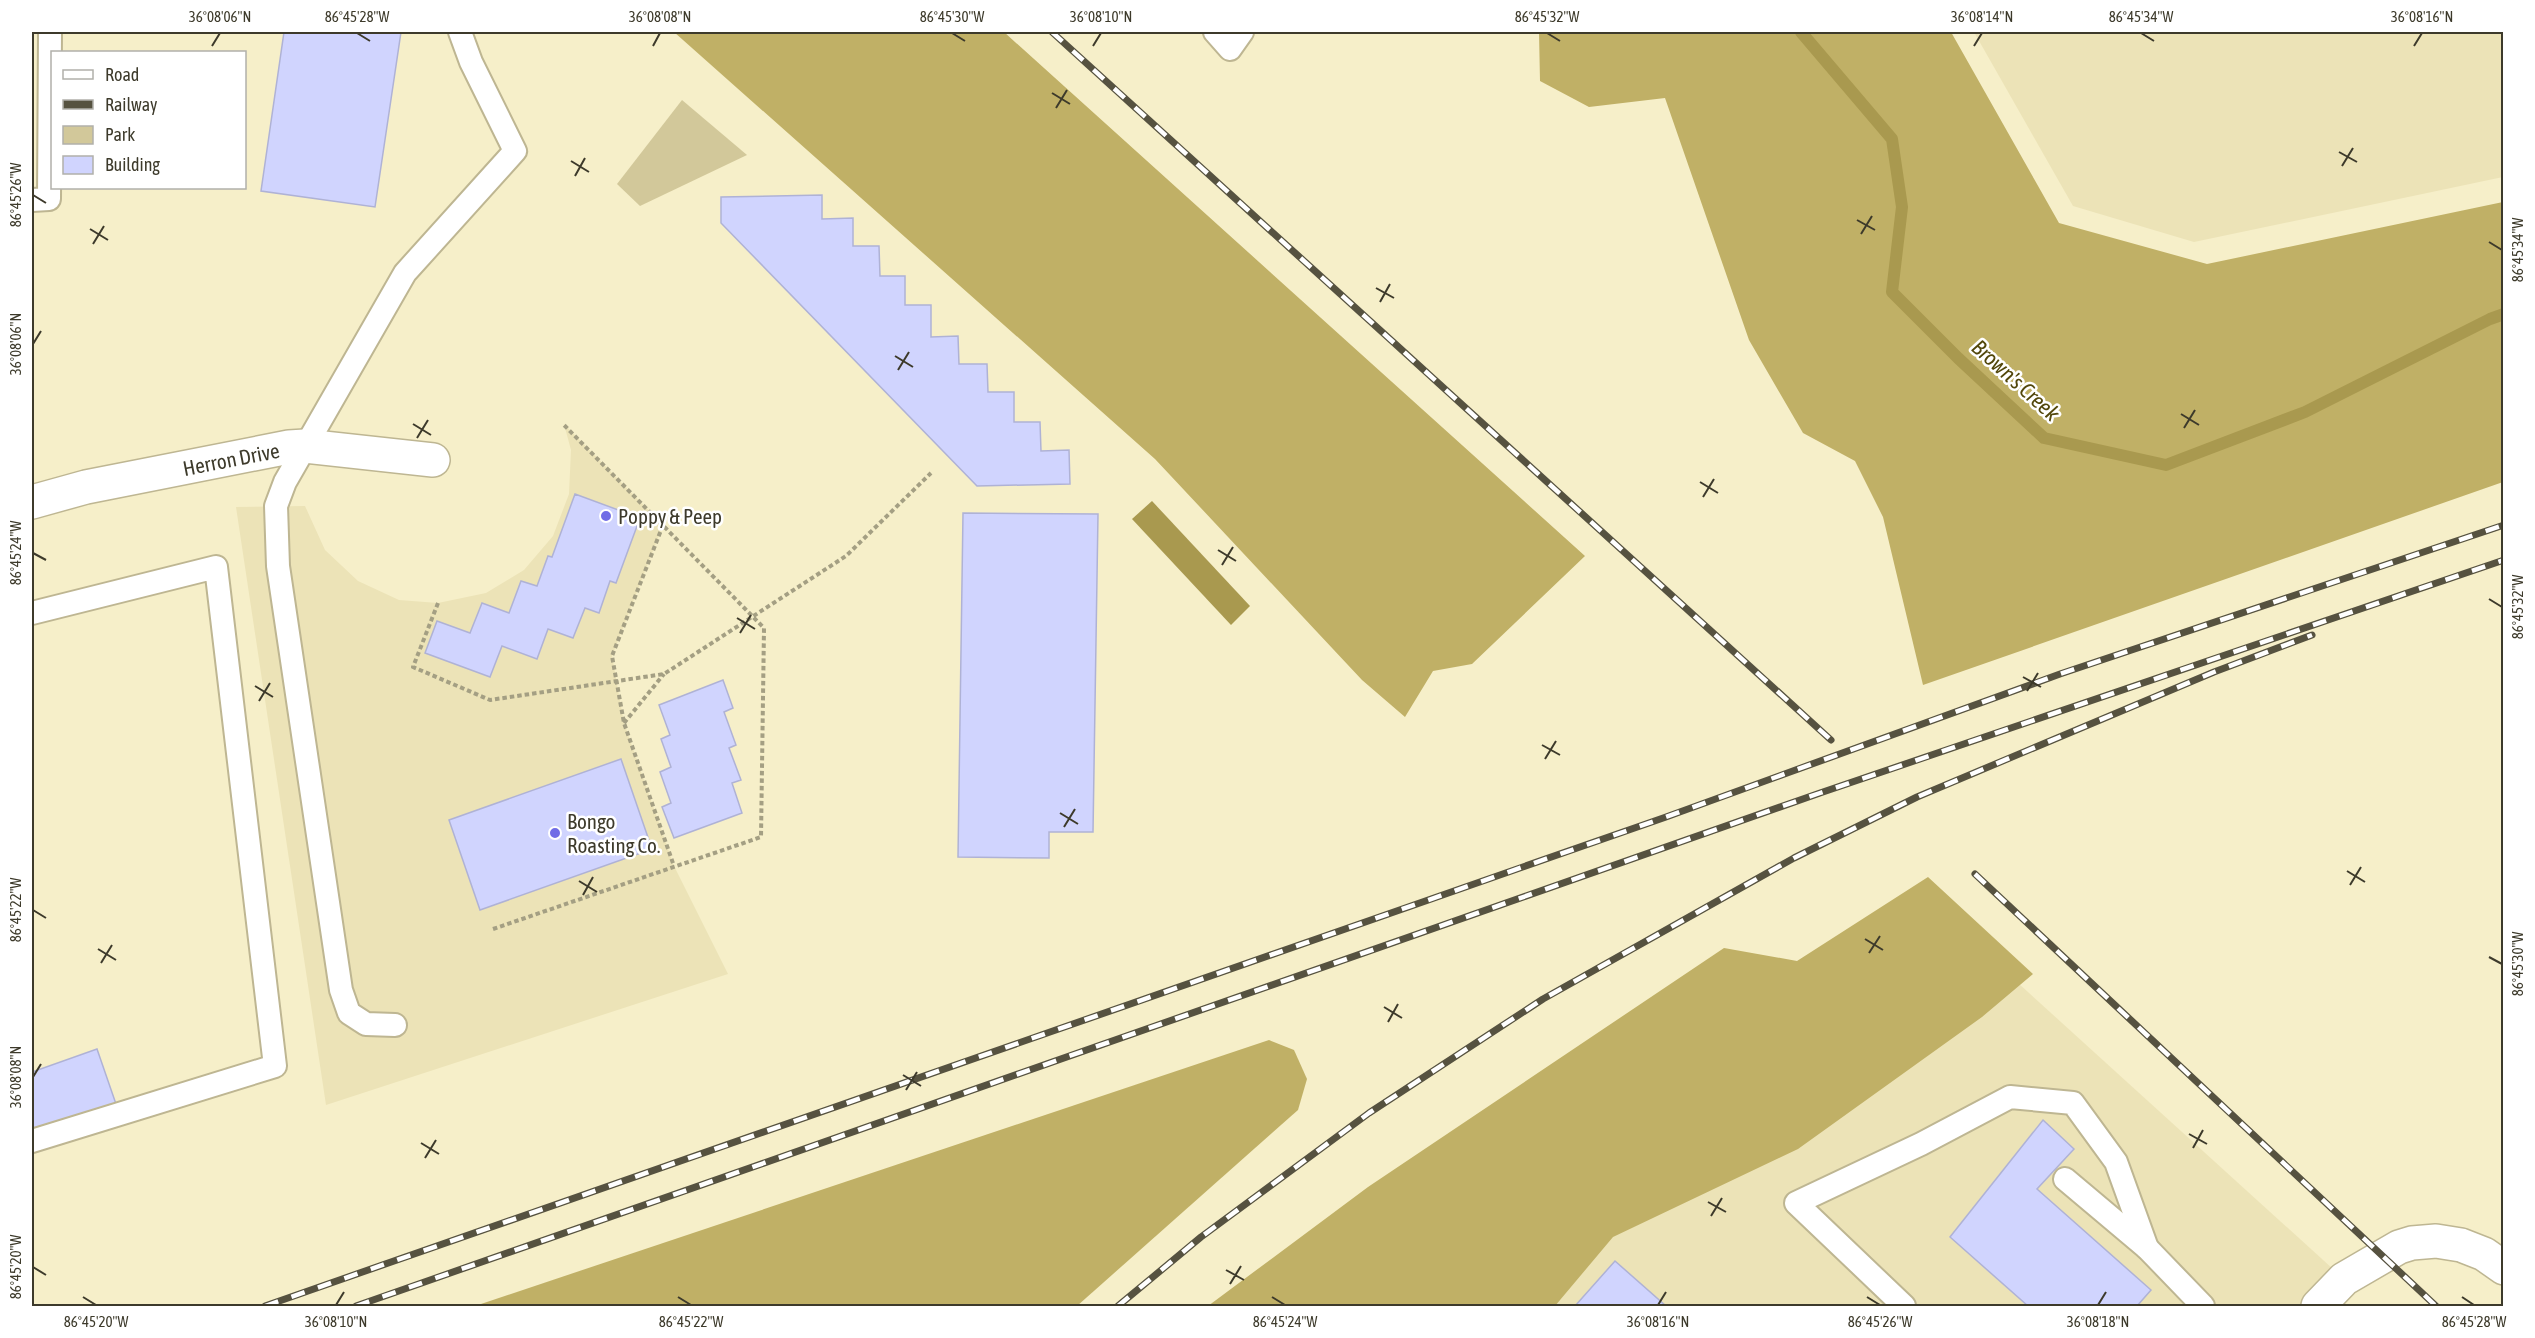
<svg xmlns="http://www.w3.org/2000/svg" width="2535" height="1338" viewBox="0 0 2535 1338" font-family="'Asap Condensed',sans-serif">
<rect width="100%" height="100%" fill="#f6efc9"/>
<g fill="#ece3b7">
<path d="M1974,32h529v145l-309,65 -121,-36z"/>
<path d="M564,424l99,101 -51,131 12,67 50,143 54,108 -402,131 -90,-598 69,-1 20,44 33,31 41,19 39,3 48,-10 38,-23 29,-34 16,-42 2,-44z"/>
<path d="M1942,914l402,365 -26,27h-901z"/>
</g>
<path fill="#d2c89a" d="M682,100l65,55 -107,51 -23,-22z"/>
<g fill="#c0b066">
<path d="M674,32h330l581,524 -113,108 -39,7 -28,46 -43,-37 -207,-221z"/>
<path d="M1539,32h412l108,191 148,41 296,-62v280l-580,203 -40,-168 -28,-56 -52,-28 -54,-93 -84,-242 -76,9 -49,-26z"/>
<path d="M1928,877l105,97 -51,43 -184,132 -185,88 -58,69h-347l160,-119 356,-239 73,13z"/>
<path d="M1269,1040l25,10 13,29 -9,31 -221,196h-602z"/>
</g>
<path fill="#a9994f" d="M1152,501l98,105 -19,19 -99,-106z"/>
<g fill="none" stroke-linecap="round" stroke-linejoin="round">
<path stroke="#a9994f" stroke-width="12" d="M1801,32l91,107 10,68 -10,85 66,66 86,80 122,27 139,-53 185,-93 14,-5"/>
</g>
<g fill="#d0d4fe" stroke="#afb2d5" stroke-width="1.5">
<path d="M284,32h117l-26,175 -114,-16z"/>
<path d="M822,195v24l31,-1v28h26l1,30h25v29h26v32l27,-1 1,28h28l1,28h26v30h26l1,29 28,-1 1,34 -93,2 -256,-263v-26z"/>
<path d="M575,494l65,24 -24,65 -6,-2 -11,32 -14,-5 -12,30 -25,-9 -11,30 -35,-13 -12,31 -65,-24 12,-32 33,12 12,-30 27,10 12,-32 16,5 11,-30 4,1z"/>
<path d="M963,513l135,1 -5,318h-44v26l-91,-1z"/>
<path d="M723,680l10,28 -9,4 12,33 -7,3 12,32 -9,3 10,30 -68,25 -12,-31 9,-4 -11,-31 11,-5 -10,-28 9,-4 -11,-30z"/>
<path d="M621,759l31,90 -172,61 -31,-90z"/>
<path d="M97,1049l19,55 -84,30v-62z"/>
<path d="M2043,1120l31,29 -37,40 114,101 -14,16h-109l-78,-69z"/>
<path d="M1615,1261l51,45h-91z"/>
</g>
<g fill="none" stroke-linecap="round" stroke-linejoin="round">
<defs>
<g id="lane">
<path d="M1215,32l15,17 12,-17"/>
<path d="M32,200l17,-1 1,-167"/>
<path d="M32,613l184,-46 59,499 -243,75"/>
<path d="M395,1025l-29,-1 -17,-11 -8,-23 -63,-424 -2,-60 9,-24 120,-209 110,-122 -44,-89 -11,-30"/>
<path d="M2065,1179l82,69 56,58"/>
<path d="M1904,1306l-108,-103 125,-59 89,-47 63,6 43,59 31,86"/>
</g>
<g id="street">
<path d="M32,502l54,-15 203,-40 16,-1 128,14"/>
<path d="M2318,1306l26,-27 55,-32 13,-4 24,-2 25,4 23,9 20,14"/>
</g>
</defs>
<use href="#lane" stroke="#beb692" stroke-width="26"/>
<use href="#street" stroke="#beb692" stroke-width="36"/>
<g stroke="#a49f83" stroke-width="4" stroke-dasharray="4.5 3" stroke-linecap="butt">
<path d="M663,525l-51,131 12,67 50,143"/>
<path d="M438,603l-25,64 77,33 174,-26 182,-118 85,-83"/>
<path d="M624,723l40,-49"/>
<path d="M493,929l268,-92 3,-209 -201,-204"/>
</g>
<use href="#lane" stroke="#fff" stroke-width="22"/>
<use href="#street" stroke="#fff" stroke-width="33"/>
<defs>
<g id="rail">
<path d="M1052,32l779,708"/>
<path d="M1975,874l461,432"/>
<path d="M265,1306l1401,-489 394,-143 444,-149"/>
<path d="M356,1306l1464,-513 684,-233"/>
<path d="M1118,1306l83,-69 168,-124 174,-114 251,-141 123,-61 297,-125 98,-37"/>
</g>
</defs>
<use href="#rail" stroke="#565240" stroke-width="7"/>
<use href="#rail" stroke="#fff" stroke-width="4.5" stroke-dasharray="14" stroke-linecap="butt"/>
</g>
<path fill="none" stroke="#3d3a2b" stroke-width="2" d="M357,33l13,8M952,33l13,8M1547,33l13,8M2141,33l13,8M212,46l8,-13M653,46l7,-13M1093,46l8,-13M1974,46l8,-13M2414,46l8,-13M1052,93l18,11M1056,108l11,-18M2339,152l18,10M571,161l18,11M2342,166l11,-18M575,176l10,-18M33,195l13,8M1857,220l18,10M90,229l18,11M1861,234l11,-18M2489,242l13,8M93,244l11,-18M1376,288l18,10M1380,302l10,-18M33,344l8,-13M895,356l18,11M898,370l11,-18M2181,414l18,11M413,424l18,11M2184,428l11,-18M417,438l11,-18M1700,482l18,11M1703,497l11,-18M1218,550l18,11M33,553l13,7M1222,565l11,-18M2489,599l13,8M737,618l18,11M740,633l11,-18M2023,677l18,10M255,686l18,11M2027,691l11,-18M259,701l11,-18M1542,745l18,10M1545,759l11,-18M1060,813l18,11M1064,827l11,-18M2347,871l18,11M579,881l18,11M2350,885l11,-18M583,895l10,-18M33,910l13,8M1865,939l18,11M98,949l18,11M1869,953l11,-17M2489,957l13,7M101,963l11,-18M1384,1007l18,11M1388,1022l10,-18M903,1075l18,11M33,1077l8,-13M906,1090l11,-18M2189,1134l18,10M421,1143l18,11M2193,1148l10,-18M425,1158l11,-18M1708,1202l18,10M1711,1216l11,-18M33,1267l13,8M1226,1270l18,10M1230,1284l11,-18M83,1297l13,8M678,1297l13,8M1272,1297l13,8M1867,1297l13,8M2462,1297l12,8M336,1305l8,-13M1658,1305l8,-13M2098,1305l8,-13"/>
<g fill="#706ce6" stroke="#fff" stroke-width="2">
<circle cx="606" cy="516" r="6"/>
<circle cx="555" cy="833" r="6"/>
</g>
<g text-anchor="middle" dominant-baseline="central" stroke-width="5" stroke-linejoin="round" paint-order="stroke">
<g font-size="21" fill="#3d3a2b" stroke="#fff">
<text transform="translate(231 459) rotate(-11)">Herron Drive</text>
</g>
<g font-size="21" fill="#3d3a2b" stroke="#fff" text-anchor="start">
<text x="618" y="516">Poppy &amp; Peep</text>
<text x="567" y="821">Bongo<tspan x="567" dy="24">Roasting Co.</tspan></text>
</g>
<g font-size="22" font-style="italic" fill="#52470b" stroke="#fff">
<text transform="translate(2016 380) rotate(42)">Brown's Creek</text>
</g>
</g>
<rect width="2535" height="1338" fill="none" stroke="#ffffff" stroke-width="66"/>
<rect x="51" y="51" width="195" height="138" fill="#ffffff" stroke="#b1b0aa" stroke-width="1.5"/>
<rect x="63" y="70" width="30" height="9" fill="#ffffff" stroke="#b1b0aa" stroke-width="1.5"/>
<text x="105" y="81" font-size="18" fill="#3d3a2b">Road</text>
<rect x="63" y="100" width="30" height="9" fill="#565240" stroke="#b1b0aa" stroke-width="1.5"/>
<text x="105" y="111" font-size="18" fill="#3d3a2b">Railway</text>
<rect x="63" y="126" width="30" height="18" fill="#d2c89a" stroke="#b1b0aa" stroke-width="1.5"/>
<text x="105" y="141" font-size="18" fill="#3d3a2b">Park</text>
<rect x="63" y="156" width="30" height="18" fill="#d0d4fe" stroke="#b1b0aa" stroke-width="1.5"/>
<text x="105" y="171" font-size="18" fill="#3d3a2b">Building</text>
<rect x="33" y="33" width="2469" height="1272" fill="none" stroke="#3d3a2b" stroke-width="2"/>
<g font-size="15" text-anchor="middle" fill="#3d3a2b">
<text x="220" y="22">36°08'06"N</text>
<text x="357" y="22">86°45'28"W</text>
<text x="660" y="22">36°08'08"N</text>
<text x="952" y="22">86°45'30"W</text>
<text x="1101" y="22">36°08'10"N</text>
<text x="1547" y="22">86°45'32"W</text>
<text x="1982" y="22">36°08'14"N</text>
<text x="2141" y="22">86°45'34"W</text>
<text x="2422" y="22">36°08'16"N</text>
<text transform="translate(16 195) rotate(-90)" y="5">86°45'26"W</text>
<text transform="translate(2518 250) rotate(-90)" y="5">86°45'34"W</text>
<text transform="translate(16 344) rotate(-90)" y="5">36°08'06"N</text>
<text transform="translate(16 553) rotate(-90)" y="5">86°45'24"W</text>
<text transform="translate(2518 607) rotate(-90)" y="5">86°45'32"W</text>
<text transform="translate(16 910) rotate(-90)" y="5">86°45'22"W</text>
<text transform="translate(2518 964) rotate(-90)" y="5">86°45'30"W</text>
<text transform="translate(16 1077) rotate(-90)" y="5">36°08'08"N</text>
<text transform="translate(16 1267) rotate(-90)" y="5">86°45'20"W</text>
<text x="96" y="1327">86°45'20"W</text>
<text x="336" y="1327">36°08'10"N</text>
<text x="691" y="1327">86°45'22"W</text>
<text x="1285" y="1327">86°45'24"W</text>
<text x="1658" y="1327">36°08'16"N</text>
<text x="1880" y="1327">86°45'26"W</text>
<text x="2098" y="1327">36°08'18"N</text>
<text x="2474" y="1327">86°45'28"W</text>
</g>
</svg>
